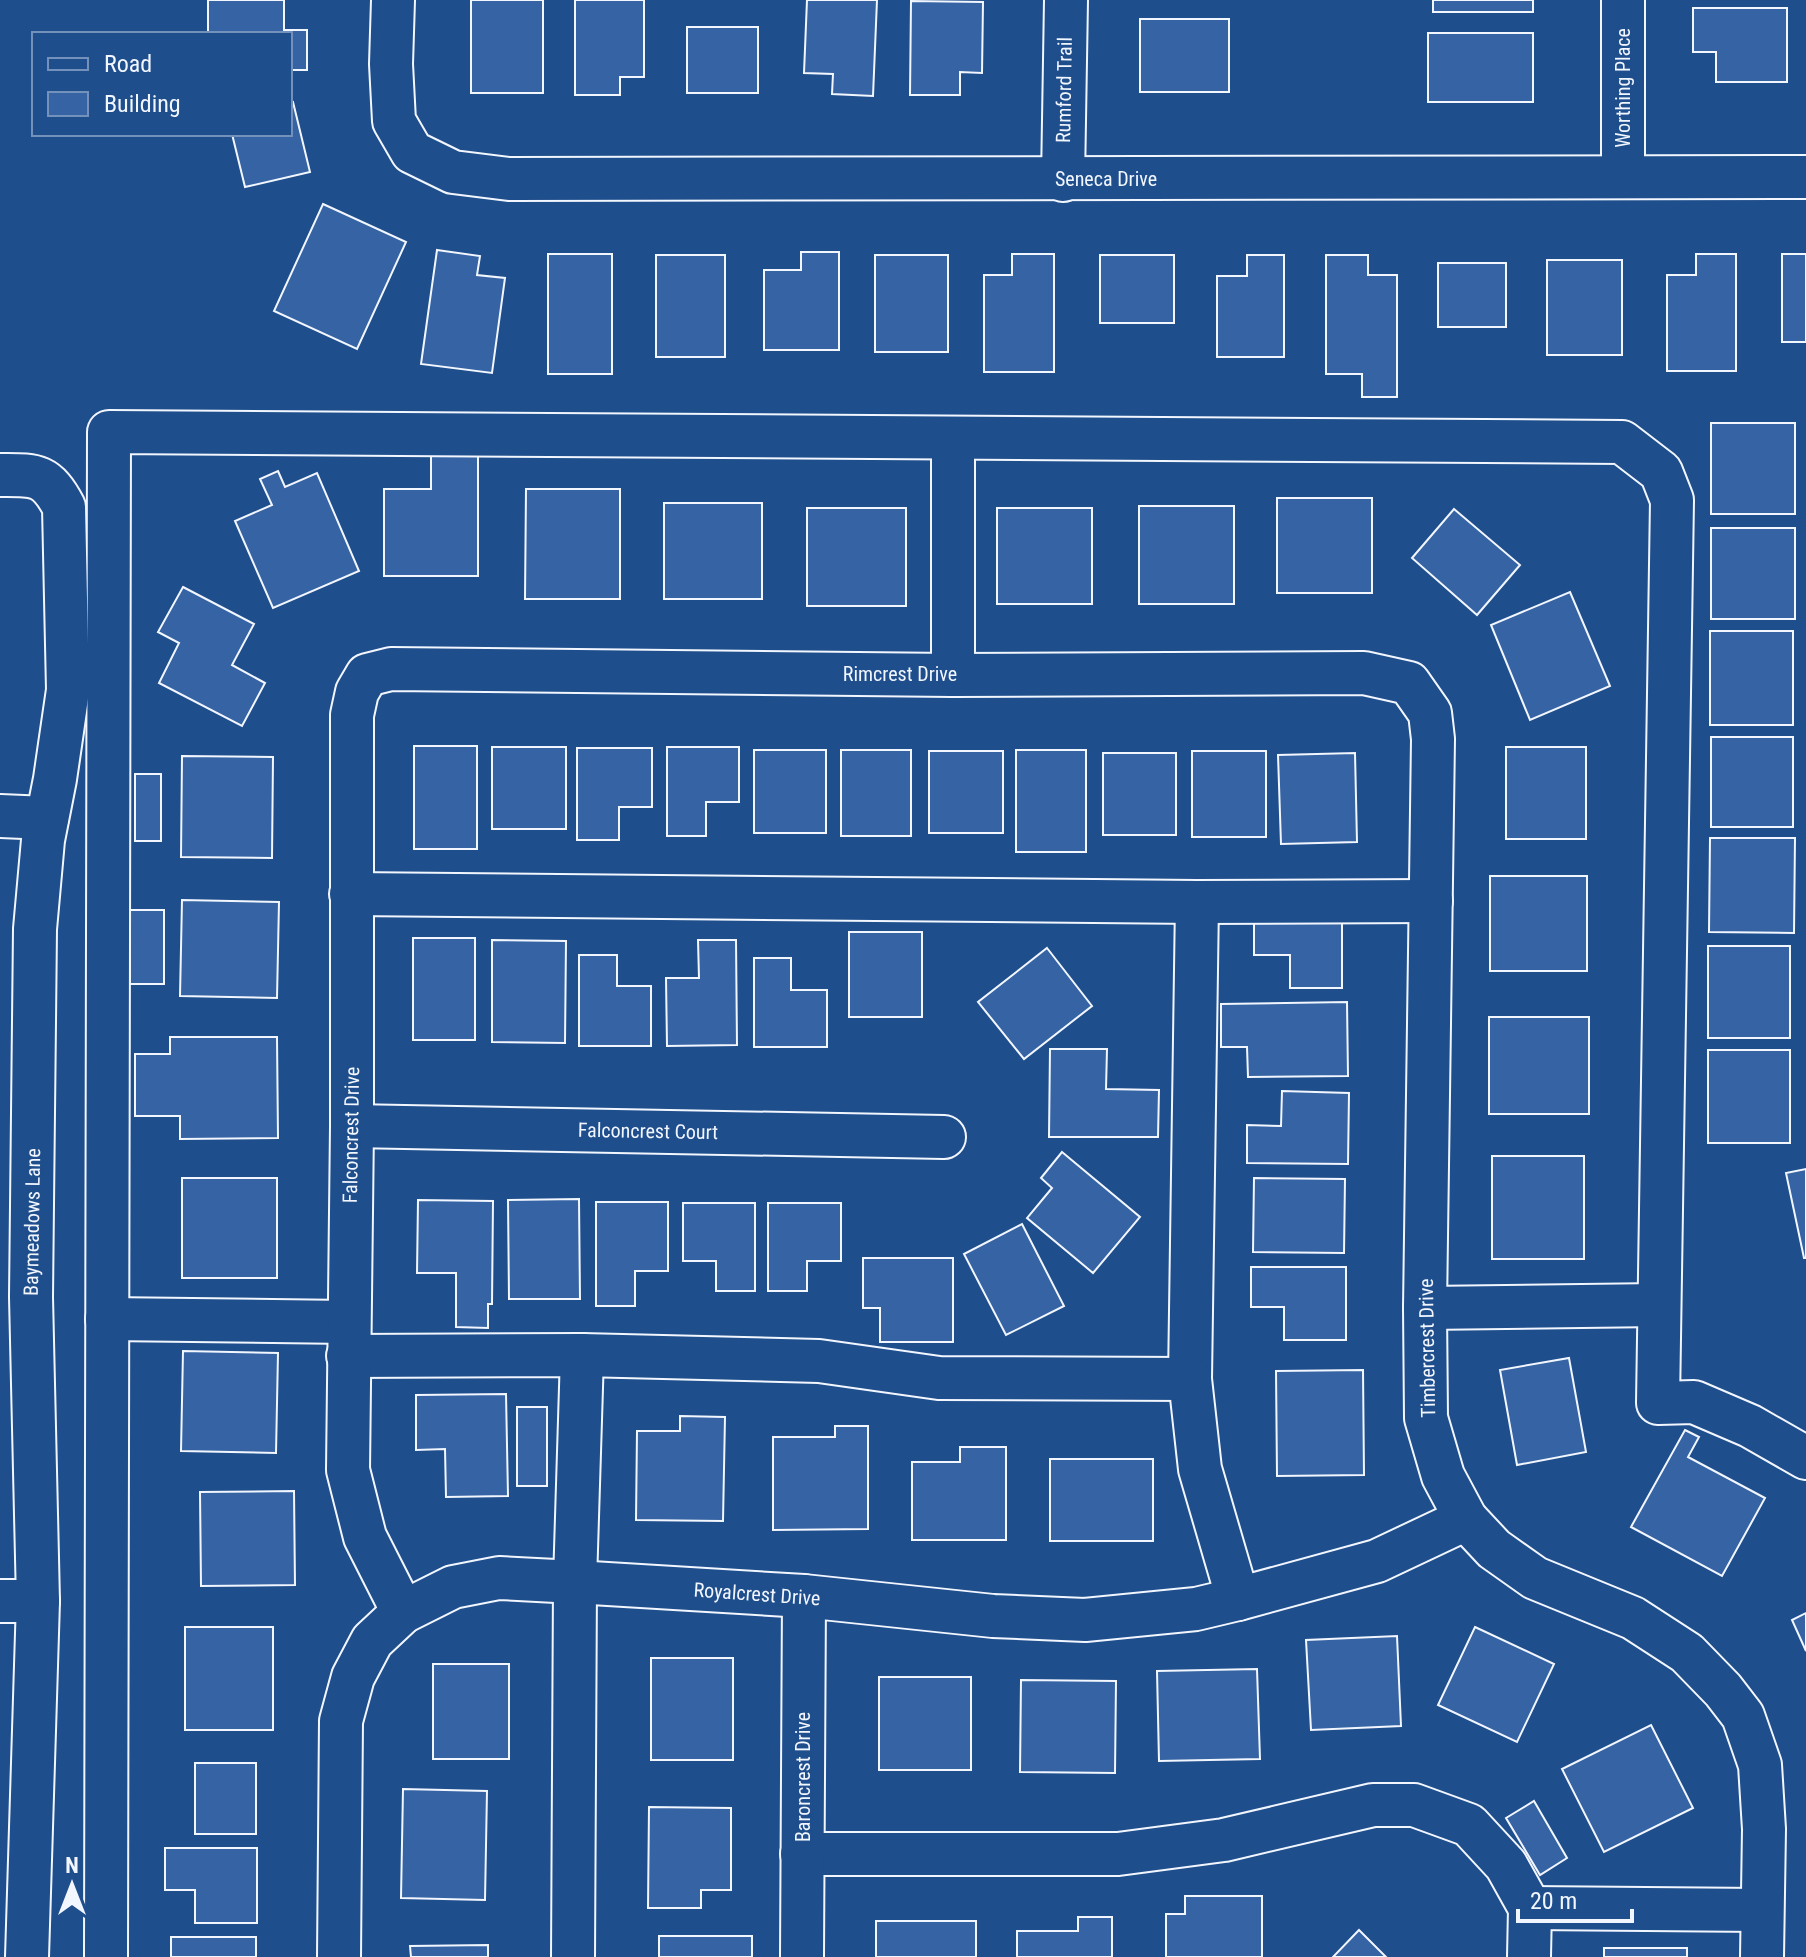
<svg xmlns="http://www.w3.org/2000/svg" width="1806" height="1957" viewBox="0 0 1806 1957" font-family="'Roboto Condensed',sans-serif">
<rect width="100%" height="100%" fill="#1f4e8c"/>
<g fill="#3563a3" stroke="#f2f6ff" stroke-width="2">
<path d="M208,0h76v30h23v40h-17v-36h-82z"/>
<rect x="471" y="0" width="72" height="93"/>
<path d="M575,0h69v77h-24v18h-45z"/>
<path d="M807,0h70l-4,96 -41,-2 1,-20 -29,-1z"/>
<rect x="1433" y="0" width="100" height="12"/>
<path d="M911,1l72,1 -1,71 -22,-1v23h-50z"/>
<path d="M1693,8h94v74h-71v-30h-23z"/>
<rect x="1140" y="19" width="89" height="73"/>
<rect x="687" y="27" width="71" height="66"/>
<rect x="1428" y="33" width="105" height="69"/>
<path d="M293,102l17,70 -65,15 -13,-53h58v-31z"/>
<path d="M323,204l83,38 -49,107 -83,-38z"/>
<path d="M437,250l43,6 -3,19 28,3 -13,95 -71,-9z"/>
<path d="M801,252h38v98h-75v-80h37z"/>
<rect x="548" y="254" width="64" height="120"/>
<path d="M1012,254h42v118h-70v-97h28z"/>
<path d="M1696,254h40v117h-69v-96h29z"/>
<rect x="1782" y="254" width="24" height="88"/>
<rect x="656" y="255" width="69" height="102"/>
<rect x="875" y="255" width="73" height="97"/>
<rect x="1100" y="255" width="74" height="68"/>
<path d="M1247,255h37v102h-67v-81h30z"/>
<path d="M1326,255h42v20h29v122h-35v-23h-36z"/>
<rect x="1547" y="260" width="75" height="95"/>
<rect x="1438" y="263" width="68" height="64"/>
<rect x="1711" y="423" width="84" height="91"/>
<path d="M431,451h47v125h-94v-87h47z"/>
<path d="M278,471l7,16 32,-14 42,98 -86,37 -38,-87 37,-16 -12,-26z"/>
<path d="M526,489h94v110h-95z"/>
<rect x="1277" y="498" width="95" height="95"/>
<rect x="664" y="503" width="98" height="96"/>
<rect x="1139" y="506" width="95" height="98"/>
<rect x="807" y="508" width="99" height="98"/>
<rect x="997" y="508" width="95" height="96"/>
<path d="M1454,509l66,56 -43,50 -65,-57z"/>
<rect x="1711" y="528" width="84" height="91"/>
<path d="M183,587l71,37 -22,41 33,18 -23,43 -83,-43 20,-40 -21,-11z"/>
<path d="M1570,592l40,94 -80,34 -39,-95z"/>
<rect x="1710" y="631" width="83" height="94"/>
<rect x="1711" y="737" width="82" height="90"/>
<rect x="414" y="746" width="63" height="103"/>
<rect x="492" y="747" width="74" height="82"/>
<path d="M667,747h72v55h-33v34h-39z"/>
<rect x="1506" y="747" width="80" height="92"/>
<path d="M577,748h75v59h-33v33h-42z"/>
<rect x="754" y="750" width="72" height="83"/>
<rect x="841" y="750" width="70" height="86"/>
<rect x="1016" y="750" width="70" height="102"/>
<rect x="929" y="751" width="74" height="82"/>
<rect x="1192" y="751" width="74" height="86"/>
<rect x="1103" y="753" width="73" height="82"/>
<path d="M1355,753l2,89 -76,2 -3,-89z"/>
<path d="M182,756l91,1 -1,101 -91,-1z"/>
<rect x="135" y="774" width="26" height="67"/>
<path d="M1710,838h85l-1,95 -85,-1z"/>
<rect x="1490" y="876" width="97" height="95"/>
<path d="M182,900l97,2 -2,96 -97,-2z"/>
<rect x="130" y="910" width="34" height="74"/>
<path d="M1254,917h88v71h-52v-33h-36z"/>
<rect x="849" y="932" width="73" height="85"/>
<rect x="413" y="938" width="62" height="102"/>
<path d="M492,940l74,1 -1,102 -73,-1z"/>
<path d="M698,940h38l1,105 -70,1 -1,-68h33z"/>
<rect x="1708" y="946" width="82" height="92"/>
<path d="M1047,948l45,58 -68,53 -46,-57z"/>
<path d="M579,955h38v31h34v60h-72z"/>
<path d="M754,958h37v32h36v57h-73z"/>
<path d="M1347,1002l1,74 -100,1 -1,-30h-26v-43z"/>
<rect x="1489" y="1017" width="100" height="97"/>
<path d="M170,1037h107l1,101 -98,1v-23h-45v-62h35z"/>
<path d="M1050,1049h57l-1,40 53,1 -1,47h-109z"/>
<rect x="1708" y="1050" width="82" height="93"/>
<path d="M1282,1091l67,2 -1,71 -101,-1v-38l34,1z"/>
<path d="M1062,1152l78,65 -47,56 -66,-55 25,-30 -11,-10z"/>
<rect x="1492" y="1156" width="92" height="103"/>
<path d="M1806,1169v89h-2l-18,-85z"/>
<rect x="182" y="1178" width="95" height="100"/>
<path d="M1254,1178l91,1 -1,74 -91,-1z"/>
<path d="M579,1199l1,100h-71l-1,-99z"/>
<path d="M418,1200l75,1 -1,103h-4v24l-32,-1v-54h-39z"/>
<path d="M596,1202h72v69h-33v35h-39z"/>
<path d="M683,1203h72v88h-39v-30h-33z"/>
<path d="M768,1203h73v58h-34v30h-39z"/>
<path d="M1022,1224l42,82 -58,29 -42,-81z"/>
<path d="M863,1258h90v84h-73v-34h-17z"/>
<path d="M1251,1267h95v73h-62v-33h-33z"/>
<path d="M183,1351l95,2 -2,100 -95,-2z"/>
<path d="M1569,1358l17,94 -69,13 -17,-95z"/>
<path d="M1363,1370l1,105 -87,1 -1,-105z"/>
<path d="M506,1394l2,102 -62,1 -1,-48 -29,1v-55z"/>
<rect x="517" y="1407" width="30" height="79"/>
<path d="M680,1416l45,1 -2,104 -87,-1 1,-89h43z"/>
<path d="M835,1426h33v103l-95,1v-93h62z"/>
<path d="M1685,1430l14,7 -11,20 77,41 -43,78 -91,-49z"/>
<path d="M960,1447h46v93h-94v-78h48z"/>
<rect x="1050" y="1459" width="103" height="82"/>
<path d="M294,1491l1,94 -94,1 -1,-94z"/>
<path d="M1806,1613v38l-14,-31z"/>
<rect x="185" y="1627" width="88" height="103"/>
<path d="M1475,1627l79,37 -37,78 -79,-37z"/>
<path d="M1397,1636l4,90 -90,4 -5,-90z"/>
<rect x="651" y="1658" width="82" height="102"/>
<rect x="433" y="1664" width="76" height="95"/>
<path d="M1257,1669l3,90 -101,2 -2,-90z"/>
<rect x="879" y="1677" width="92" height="93"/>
<path d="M1021,1680l95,1 -1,92 -95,-1z"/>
<path d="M1651,1725l42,83 -89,44 -42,-83z"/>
<rect x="195" y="1763" width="61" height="71"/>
<path d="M403,1789l84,2 -2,109 -84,-2z"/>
<path d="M1534,1801l33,57 -27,17 -34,-57z"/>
<path d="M649,1807l82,1v82h-30v18h-53z"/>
<path d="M165,1848h92v75h-62v-33h-30z"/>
<path d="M1185,1896h77v61h-96v-43h19z"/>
<path d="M1078,1917h34v40h-95v-26h61z"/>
<rect x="876" y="1921" width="100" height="36"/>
<path d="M1359,1930l27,27h-53z"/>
<rect x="659" y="1936" width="93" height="21"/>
<rect x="171" y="1937" width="85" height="20"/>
<path d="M488,1945v12h-77l-1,-11z"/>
<rect x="1604" y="1948" width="83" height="9"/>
</g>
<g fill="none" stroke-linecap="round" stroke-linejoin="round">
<defs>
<g id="minor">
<path d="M393,0l-2,64 3,57 18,31 41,20 56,7 1297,-2"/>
<path d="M1623,176v-176"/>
<path d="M1063,180l3,-180"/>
<path d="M953,438v237"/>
<path d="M0,475c35,0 46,-2 64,32l4,183 -13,89 -12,61 -8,89 -4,368 7,304 -11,356"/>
<path d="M0,816l47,2"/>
<path d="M351,894l846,8 234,-1"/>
<path d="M1197,902l-7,477 10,90 38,130"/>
<path d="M352,1126l592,11"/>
<path d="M1425,1308l234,-3"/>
<path d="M107,1319l241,3"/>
<path d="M348,1356l234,-1 237,6 120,17 251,1"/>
<path d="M0,1601h38"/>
<path d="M403,1612l-38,-75 -17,-67 4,-344v-411l5,-23 10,-17 24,-6 562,6 411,-2 45,10 21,30 3,26 -8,569 1,110 17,58 23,43 28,30 41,29 98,40 54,35 36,37 20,26 17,49 4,64 -2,128"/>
<path d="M802,1854h316l106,-14 149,-35h41l55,20 37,40 24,43 -1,49"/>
<path d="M1530,1908l231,2"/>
<path d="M106,1957l3,-1525 1513,10 39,30 11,28 -14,903 36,-1 56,24 56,32"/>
<path d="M339,1957l2,-236 12,-44 19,-36 31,-29 50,-25 46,-9 76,4 229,14 189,20 92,4 111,-11 42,-10 139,-38 89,-42"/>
<path d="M573,1957l2,-375 7,-227"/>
<path d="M802,1957l2,-361"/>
</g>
</defs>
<use href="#minor" stroke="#f2f6ff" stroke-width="46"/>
<use href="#minor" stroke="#1f4e8c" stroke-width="42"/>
</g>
<g text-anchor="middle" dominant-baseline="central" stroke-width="6" stroke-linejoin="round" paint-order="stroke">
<g font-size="20" fill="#f2f6ff" stroke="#1f4e8c">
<text transform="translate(1623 88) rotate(-90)">Worthing Place</text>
<text transform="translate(1064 90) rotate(-89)">Rumford Trail</text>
<text x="1106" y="179">Seneca Drive</text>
<text x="900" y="674">Rimcrest Drive</text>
<text transform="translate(648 1131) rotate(1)">Falconcrest Court</text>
<text transform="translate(351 1135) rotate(-89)">Falconcrest Drive</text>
<text transform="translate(32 1222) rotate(-89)">Baymeadows Lane</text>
<text transform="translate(1427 1348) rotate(-91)">Timbercrest Drive</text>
<text transform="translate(757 1594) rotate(4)">Royalcrest Drive</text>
<text transform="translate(803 1777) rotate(-90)">Baroncrest Drive</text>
</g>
</g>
<rect x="32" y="32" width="260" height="104" fill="#1f4e8c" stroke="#7391ba" stroke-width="2"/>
<rect x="48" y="58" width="40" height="12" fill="#1f4e8c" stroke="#7391ba" stroke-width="2"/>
<text x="104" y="72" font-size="24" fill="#f2f6ff">Road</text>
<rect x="48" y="92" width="40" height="24" fill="#3563a3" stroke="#7391ba" stroke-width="2"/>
<text x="104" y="112" font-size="24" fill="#f2f6ff">Building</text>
<g transform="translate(72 1885)" stroke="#1f4e8c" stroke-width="6" paint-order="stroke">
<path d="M0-6L14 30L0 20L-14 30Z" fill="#f2f6ff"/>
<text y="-12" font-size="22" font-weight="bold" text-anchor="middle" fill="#f2f6ff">N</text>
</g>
<path d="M1518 1909v12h114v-12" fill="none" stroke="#f2f6ff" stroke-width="4"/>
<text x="1530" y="1909" font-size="24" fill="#f2f6ff" stroke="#1f4e8c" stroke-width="6" paint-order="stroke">20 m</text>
</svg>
